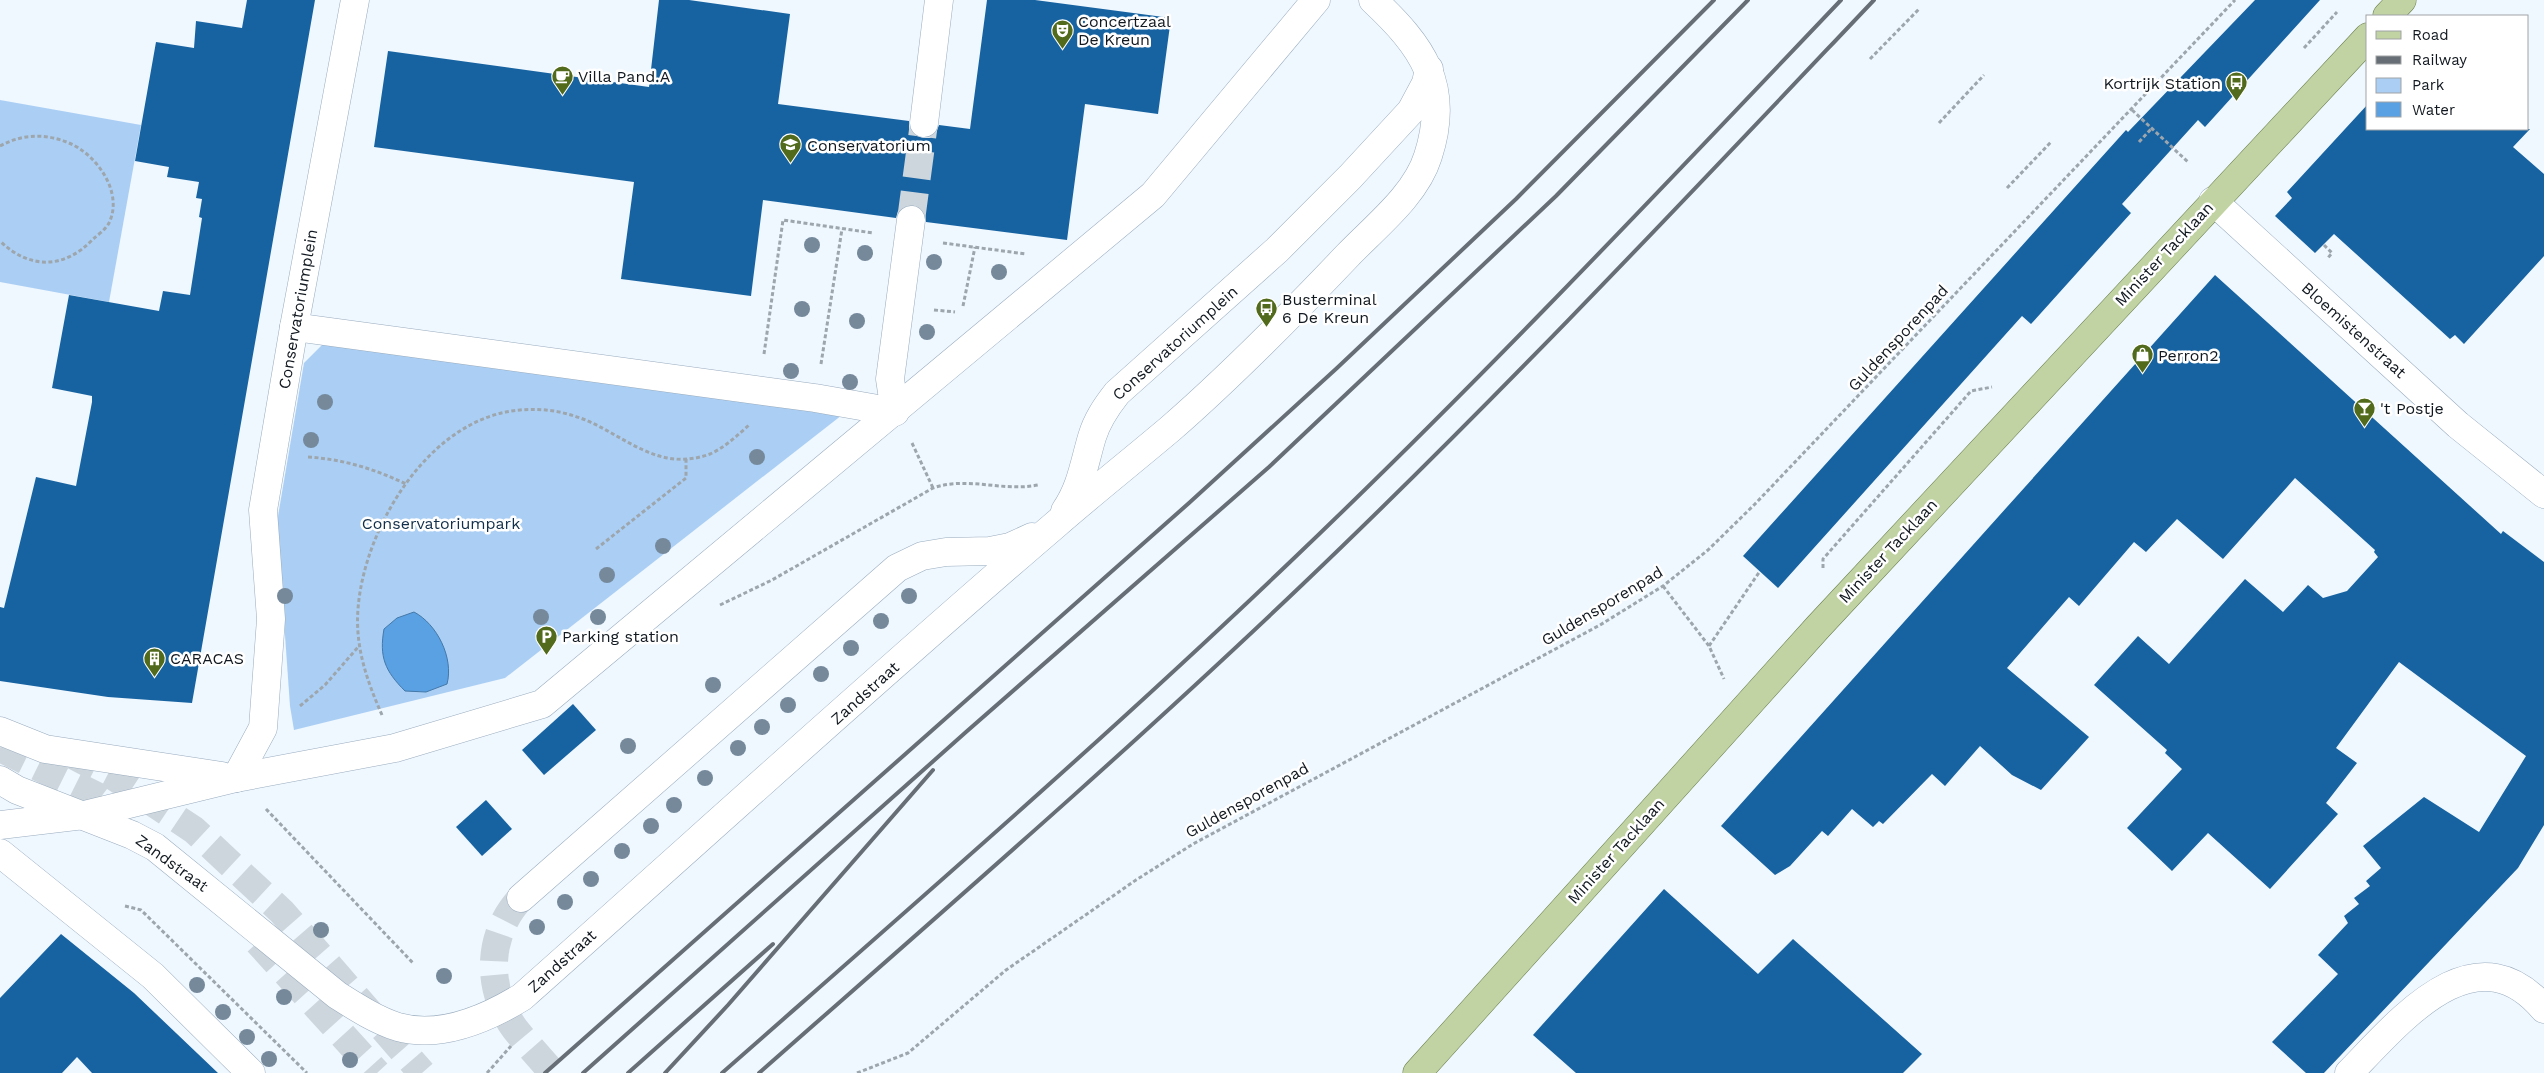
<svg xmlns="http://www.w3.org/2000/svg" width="2544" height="1073" viewBox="0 0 2544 1073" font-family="'Work Sans',sans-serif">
<rect width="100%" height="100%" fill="#eff7ff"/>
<g fill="#abcff4">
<path d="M0,100l141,25 -32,177 -109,-20z"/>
<path d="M323,344l519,71 -337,263 -211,52 -4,-24 -13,-184 27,-159z"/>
</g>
<path fill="#5aa1e3" stroke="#4478a8" d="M414,612c23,12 40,46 33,72l-21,8 -21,-1c-20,-20 -26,-34 -21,-62l13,-11z"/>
<g fill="#1763a1">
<path d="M247,0h68l-123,703 -84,-6 -108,-16v-74l4,1 32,-131 40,9 16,-84v-6l-40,-8 17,-93 90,16 4,-20 27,4 12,-77 -3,-1 3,-18 -6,-1 3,-16 -32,-5 2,-10 -34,-6 21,-119 38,6 2,-27 46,7z"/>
<path d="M659,0h30l101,14 -12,90 131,17v8l5,6 9,3h7l6,-5 3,-8 31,4 17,-129h48l136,18 -13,96 -73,-10 -18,136 -141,-18 -1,-8 -4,-6 -7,-3 -9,1 -7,5 -2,7 -133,-18 -12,96 -130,-17 13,-97 -260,-35 14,-96 261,36z"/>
<path d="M2255,0h65l-115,127 -7,-7 -76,84 9,9 -100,111 -9,-8 -244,272 -35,-32 383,-426 2,2z"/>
<path d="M2368,104v25h162l-17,18 31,27v82l-80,88 -9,-9 -5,4 -116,-105 -19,19 -40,-37 17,-18 -5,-6z"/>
<path d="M2215,275l286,259 2,-3 41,31v263l-26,43 -194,205h-18l-34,-31 66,-68 -20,-19 30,-32 -4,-7 15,-12 -5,-6 16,-12 -4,-5 15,-13 -18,-22 61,-49 55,35 47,-76 -127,-94 -63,86 21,15 -31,40 12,11 -68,75 -62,-56 -36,38 -45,-43 55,-59 -17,-16 2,-3 -73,-65 44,-49 31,28 76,-85 38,33 25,-27 15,13 24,-7 31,-34 -4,-5 1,-2 -80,-72 -72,81 -46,-40 -31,33 -12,-10 -55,64 -10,-9 -62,71 82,69 -48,53 -29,-15 -32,-29 -35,40 -13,-12 -49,50 -4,-3 -6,6 -21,-18 -24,27 -6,-5 -32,35 -15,9 -54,-49z"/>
<path d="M573,704l23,26 -52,45 -22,-25z"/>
<path d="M486,800l26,29 -30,27 -26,-29z"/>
<path d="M1664,889l94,85 35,-35 129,115 -19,19h-327l-43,-38z"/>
<path d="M61,934l73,59 84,80h-126l-15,-16 -15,16h-62v-75z"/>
</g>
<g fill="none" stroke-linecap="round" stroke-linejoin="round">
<g stroke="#ced6dd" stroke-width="28" stroke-dasharray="28 14" stroke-linecap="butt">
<path d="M911,220l13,-97"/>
<path d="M521,898c-34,36 -36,90 -6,131 12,15 25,29 38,44"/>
</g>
<g stroke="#ced6dd" stroke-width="28" stroke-dasharray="28 14" stroke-linecap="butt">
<path d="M0,748l99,49 30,23"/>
<path d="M71,754l42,22 81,54 88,82 140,161"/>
<path d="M258,942l119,131"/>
</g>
<defs>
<g id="minor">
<path d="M924,123l15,-123"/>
<path d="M2213,201l245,224 86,69"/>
<path d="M294,327l521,71 80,14 -5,-33 21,-159"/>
<path d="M1065,511c16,-23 19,-47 27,-74 5,-17 14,-30 25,-44l160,-143 73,-73 61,-66 15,-28 3,-14"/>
<path d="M0,731l45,18 177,27"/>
<path d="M236,778l27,-50 8,-109 -8,-109 31,-183 61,-327"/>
<path d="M0,780l17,10 115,45 23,12 182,148c19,12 39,25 61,32 43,12 88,-8 124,-30 177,-157 353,-318 533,-472 38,-33 77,-64 115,-96 63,-55 121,-114 178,-174 28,-29 68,-60 80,-99 23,-71 -6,-110 -55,-156"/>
<path d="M0,825l84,-10 152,-37 159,-30 147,-44 611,-509 163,-195"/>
<path d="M0,853l153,123 98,97"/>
<path d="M521,898l376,-330 25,-12 24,-4 44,-1 20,-4 22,-10"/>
<path d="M2349,1073c50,-51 126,-146 195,-64"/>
</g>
<g id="major">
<path d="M2387,16l15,-16"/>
<path d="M1417,1073l401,-446 550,-590"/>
</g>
</defs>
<use href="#minor" stroke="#99acbe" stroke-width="29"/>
<use href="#major" stroke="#697f4c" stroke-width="29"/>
<g stroke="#9ea6ad" stroke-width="3" stroke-dasharray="4 2.5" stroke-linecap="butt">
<path d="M2304,48l33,-36"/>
<path d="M1870,59l49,-50"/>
<path d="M2132,110l56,52"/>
<path d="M1939,123l45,-48"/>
<path d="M2139,142l13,-14"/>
<path d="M0,146c22,-12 45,-13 69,-3 27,11 55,49 40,80 -3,6 -11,12 -16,16 -28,30 -63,31 -93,2"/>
<path d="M2007,188l44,-46"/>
<path d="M943,243l83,11"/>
<path d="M2324,245l8,8 -5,6"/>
<path d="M963,306l12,-59"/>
<path d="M934,310l21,2"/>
<path d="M764,354l19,-134 90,13"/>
<path d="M821,364l21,-135"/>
<path d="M912,443l21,45"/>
<path d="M308,457c34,2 67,12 98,27"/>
<path d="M596,549l90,-71v-20"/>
<path d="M1823,568v-9l148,-168 21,-4"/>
<path d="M1663,586l46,60 15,33"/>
<path d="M720,605l52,-25 161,-92c35,-12 69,4 105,-3"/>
<path d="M1709,646l51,-75"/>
<path d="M300,706l25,-21 34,-39"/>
<path d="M382,715c-15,-34 -27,-68 -24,-106 6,-82 72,-192 162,-199 22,-2 42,1 63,9 43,17 75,54 127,35 14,-6 28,-19 39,-29"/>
<path d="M266,809l147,154"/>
<path d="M125,906l16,4 166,163"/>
<path d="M487,1073l24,-27"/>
<path d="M857,1073l51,-20 98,-83 130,-90 57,-36 407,-219 63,-39 45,-36 47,-46 480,-504"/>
</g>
<use href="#minor" stroke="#fff" stroke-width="28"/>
<use href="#major" stroke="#c1d3a2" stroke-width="28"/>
<g stroke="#676e75" stroke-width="4">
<path d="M545,1073l644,-570 148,-135 179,-169 198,-199"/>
<path d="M583,1073l383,-341 303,-265 287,-271 192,-196"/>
<path d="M628,1073l145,-129"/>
<path d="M665,1073l63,-68 205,-235"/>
<path d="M722,1073c191,-168 384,-335 568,-511 190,-181 370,-372 551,-562"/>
<path d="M759,1073c183,-161 368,-321 544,-489 197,-188 384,-387 571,-584"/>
</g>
</g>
<g fill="#75899b">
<circle cx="812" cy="245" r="8"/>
<circle cx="865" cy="253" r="8"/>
<circle cx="934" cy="262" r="8"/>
<circle cx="999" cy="272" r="8"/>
<circle cx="802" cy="309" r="8"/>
<circle cx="857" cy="321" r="8"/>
<circle cx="927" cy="332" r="8"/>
<circle cx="791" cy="371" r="8"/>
<circle cx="850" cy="382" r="8"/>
<circle cx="325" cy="402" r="8"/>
<circle cx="311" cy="440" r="8"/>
<circle cx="757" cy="457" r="8"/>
<circle cx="663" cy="546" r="8"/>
<circle cx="607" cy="575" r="8"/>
<circle cx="285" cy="596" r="8"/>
<circle cx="909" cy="596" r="8"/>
<circle cx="541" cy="617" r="8"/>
<circle cx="598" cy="617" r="8"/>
<circle cx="881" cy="621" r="8"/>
<circle cx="851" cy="648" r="8"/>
<circle cx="821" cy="674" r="8"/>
<circle cx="713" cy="685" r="8"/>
<circle cx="788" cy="705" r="8"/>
<circle cx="762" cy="727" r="8"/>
<circle cx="628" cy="746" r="8"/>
<circle cx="738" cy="748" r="8"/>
<circle cx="705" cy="778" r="8"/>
<circle cx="674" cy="805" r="8"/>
<circle cx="651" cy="826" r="8"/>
<circle cx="622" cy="851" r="8"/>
<circle cx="591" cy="879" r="8"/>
<circle cx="565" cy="902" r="8"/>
<circle cx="537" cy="927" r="8"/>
<circle cx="321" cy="930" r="8"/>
<circle cx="444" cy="976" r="8"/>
<circle cx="197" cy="985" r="8"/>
<circle cx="284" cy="997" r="8"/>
<circle cx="223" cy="1012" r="8"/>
<circle cx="247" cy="1037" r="8"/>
<circle cx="269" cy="1059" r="8"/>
<circle cx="350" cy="1060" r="8"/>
</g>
<defs>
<symbol id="theatre-pin" viewBox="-11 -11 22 30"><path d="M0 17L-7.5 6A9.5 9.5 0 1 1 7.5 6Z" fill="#516a1b" stroke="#fff"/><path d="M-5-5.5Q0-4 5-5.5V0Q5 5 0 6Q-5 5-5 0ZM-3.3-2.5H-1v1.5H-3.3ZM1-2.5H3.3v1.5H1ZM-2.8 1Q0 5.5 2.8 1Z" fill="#fff"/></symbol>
<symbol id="cafe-pin" viewBox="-11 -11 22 30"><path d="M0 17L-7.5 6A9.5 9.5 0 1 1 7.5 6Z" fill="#516a1b" stroke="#fff"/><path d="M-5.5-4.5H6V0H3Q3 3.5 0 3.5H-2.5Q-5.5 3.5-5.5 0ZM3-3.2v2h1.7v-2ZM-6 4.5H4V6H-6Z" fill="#fff"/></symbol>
<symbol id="bus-pin" viewBox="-11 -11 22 30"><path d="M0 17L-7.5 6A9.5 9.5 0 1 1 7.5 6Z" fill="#516a1b" stroke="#fff"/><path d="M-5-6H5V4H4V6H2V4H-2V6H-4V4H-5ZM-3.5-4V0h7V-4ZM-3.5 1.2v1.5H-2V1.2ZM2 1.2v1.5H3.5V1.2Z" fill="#fff"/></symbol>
<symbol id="school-pin" viewBox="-11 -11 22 30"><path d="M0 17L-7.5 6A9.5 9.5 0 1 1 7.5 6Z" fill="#516a1b" stroke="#fff"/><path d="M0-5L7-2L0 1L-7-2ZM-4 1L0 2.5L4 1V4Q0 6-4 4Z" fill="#fff"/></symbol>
<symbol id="shop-pin" viewBox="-11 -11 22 30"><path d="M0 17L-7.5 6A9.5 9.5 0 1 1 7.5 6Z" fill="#516a1b" stroke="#fff"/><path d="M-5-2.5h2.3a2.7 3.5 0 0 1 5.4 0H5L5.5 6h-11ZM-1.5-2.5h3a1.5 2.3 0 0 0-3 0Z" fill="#fff"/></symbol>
<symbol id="bar-pin" viewBox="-11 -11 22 30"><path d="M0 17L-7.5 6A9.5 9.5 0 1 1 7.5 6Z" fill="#516a1b" stroke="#fff"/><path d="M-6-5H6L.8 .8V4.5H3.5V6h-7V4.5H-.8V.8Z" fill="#fff"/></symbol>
<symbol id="parking-pin" viewBox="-11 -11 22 30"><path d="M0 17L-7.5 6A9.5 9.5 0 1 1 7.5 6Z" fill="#516a1b" stroke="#fff"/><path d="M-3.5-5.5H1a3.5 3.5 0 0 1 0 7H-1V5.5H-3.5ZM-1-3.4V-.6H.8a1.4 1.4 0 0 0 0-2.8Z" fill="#fff"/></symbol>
<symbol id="building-pin" viewBox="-11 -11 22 30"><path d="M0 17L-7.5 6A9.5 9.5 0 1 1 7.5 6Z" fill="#516a1b" stroke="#fff"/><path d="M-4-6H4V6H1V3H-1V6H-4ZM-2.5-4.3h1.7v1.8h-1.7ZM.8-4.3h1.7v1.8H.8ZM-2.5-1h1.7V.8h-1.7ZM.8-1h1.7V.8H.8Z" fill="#fff"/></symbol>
</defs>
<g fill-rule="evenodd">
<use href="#theatre-pin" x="1050" y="18" width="25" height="34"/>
<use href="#cafe-pin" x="550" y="64" width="25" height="34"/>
<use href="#bus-pin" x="2224" y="70" width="25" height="34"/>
<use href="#school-pin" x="778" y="132" width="25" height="34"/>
<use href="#bus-pin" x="1254" y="296" width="25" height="34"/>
<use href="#shop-pin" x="2130" y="342" width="25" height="34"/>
<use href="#bar-pin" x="2352" y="396" width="25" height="34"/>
<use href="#parking-pin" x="534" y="624" width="25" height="34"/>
<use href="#building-pin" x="142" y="646" width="25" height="34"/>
</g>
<g text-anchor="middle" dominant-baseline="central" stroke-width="5" stroke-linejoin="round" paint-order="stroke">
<g font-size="16" fill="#11181f" stroke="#fff" text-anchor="start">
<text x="1078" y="21">Concertzaal<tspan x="1078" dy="18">De Kreun</tspan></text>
<text x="578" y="76">Villa Pand.A</text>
<text x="2221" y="83" text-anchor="end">Kortrijk Station</text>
<text x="807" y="145">Conservatorium</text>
<text x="1282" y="299">Busterminal<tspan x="1282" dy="18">6 De Kreun</tspan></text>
<text x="2158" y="355">Perron2</text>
<text x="2380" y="408">'t Postje</text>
<text x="562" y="636">Parking station</text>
<text x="170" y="658">CARACAS</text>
</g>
<g font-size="16" fill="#11181f" stroke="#fff">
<text transform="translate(2164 254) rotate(-47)">Minister Tacklaan</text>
<text transform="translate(298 309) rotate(-80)">Conservatoriumplein</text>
<text transform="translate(2354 330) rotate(42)">Bloemistenstraat</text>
<text transform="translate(1898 338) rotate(-47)">Guldensporenpad</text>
<text transform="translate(1175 343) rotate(-42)">Conservatoriumplein</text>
<text transform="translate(1888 551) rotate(-47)">Minister Tacklaan</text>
<text transform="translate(1602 606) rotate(-31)">Guldensporenpad</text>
<text transform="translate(865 693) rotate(-42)">Zandstraat</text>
<text transform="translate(1247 800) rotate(-29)">Guldensporenpad</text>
<text transform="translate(1616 851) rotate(-48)">Minister Tacklaan</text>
<text transform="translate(172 863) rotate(36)">Zandstraat</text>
<text transform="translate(562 961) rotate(-42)">Zandstraat</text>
</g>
<g font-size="16" fill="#112f4a" stroke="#fff">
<text x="441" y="523">Conservatoriumpark</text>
</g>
</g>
<rect x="2366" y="15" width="162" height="115" fill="#ffffff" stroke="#a0a3a5"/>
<rect x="2376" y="31" width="25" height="8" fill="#c1d3a2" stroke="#a0a3a5"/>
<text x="2412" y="40" font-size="15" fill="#11181f">Road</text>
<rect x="2376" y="56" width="25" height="8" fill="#676e75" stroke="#a0a3a5"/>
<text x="2412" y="65" font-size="15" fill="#11181f">Railway</text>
<rect x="2376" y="78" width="25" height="15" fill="#abcff4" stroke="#a0a3a5"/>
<text x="2412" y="90" font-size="15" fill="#11181f">Park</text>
<rect x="2376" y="102" width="25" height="15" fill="#5aa1e3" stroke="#a0a3a5"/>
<text x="2412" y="115" font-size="15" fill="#11181f">Water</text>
</svg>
